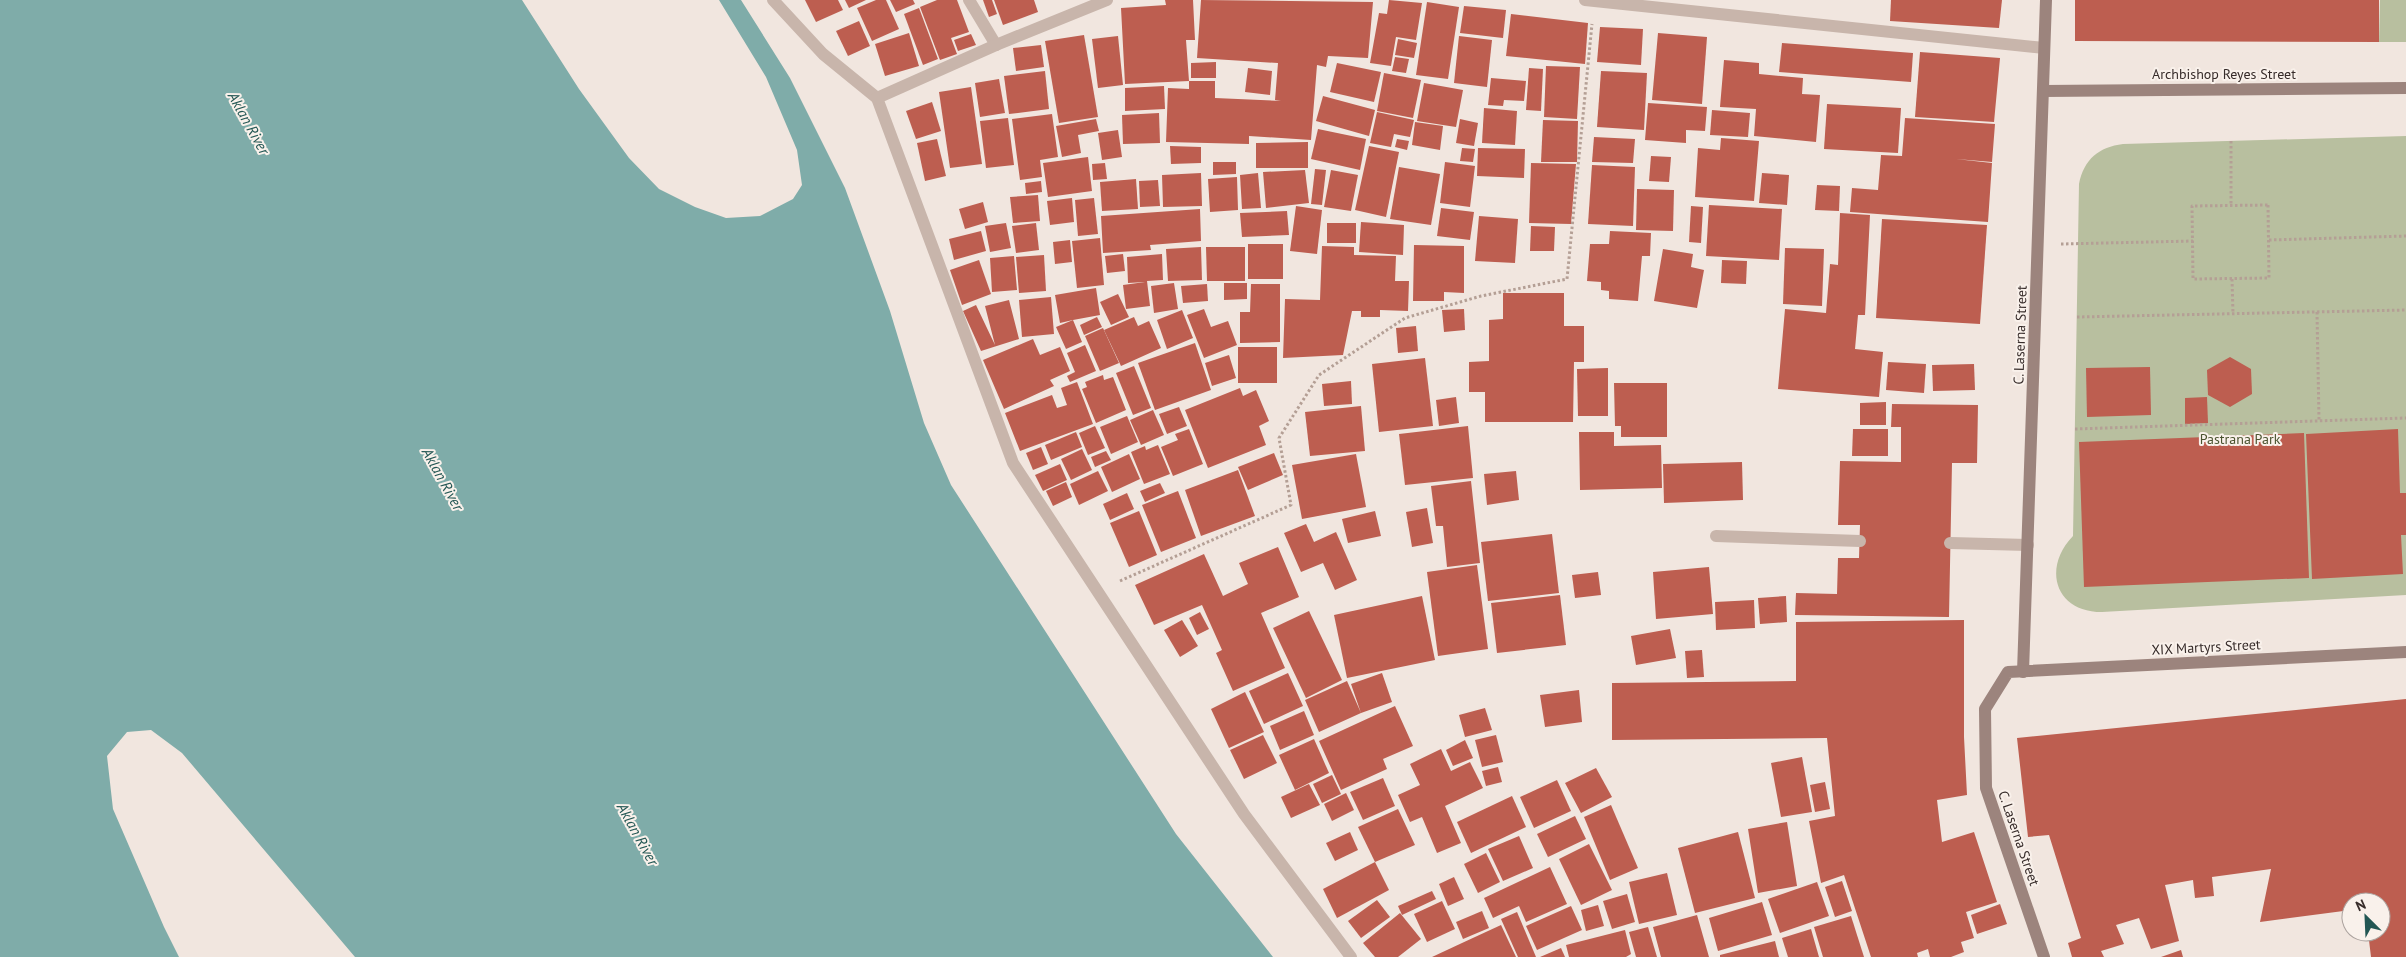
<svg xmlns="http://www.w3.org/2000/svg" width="2406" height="957" viewBox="0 0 2406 957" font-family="'PT Sans',sans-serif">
<rect width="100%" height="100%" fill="#f1e6df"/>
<g fill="#b8bf9f">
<path d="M2380,0h26v42h-27z"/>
<path d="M2406,136v459l-304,17c-47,0 -60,-44 -29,-76l6,-352c5,-25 20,-37 44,-40z"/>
</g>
<path fill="#7faca9" d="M0,0h522l57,89 50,69 30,31 36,18 31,11 34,-2 33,-17 9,-14 -5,-35 -31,-73 -47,-77h22l49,78 55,110 45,123 34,112 27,62 225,349 97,123h-918l-173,-204 -31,-23 -24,2 -20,24 6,53 51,118 15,30h-179z"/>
<g fill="#bd5e50">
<path d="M805,0h33l5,10 -27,12z"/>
<path d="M845,0h21l-17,8z"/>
<path d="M876,0h10l13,29 -27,12 -15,-33z"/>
<path d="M890,0h23l2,4 -19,8z"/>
<path d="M937,0h20l12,32 -18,6 6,16 -17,6 -20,-53z"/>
<path d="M983,0h9l5,14 -8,3z"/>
<path d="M994,0h40l4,12 -35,13z"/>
<path d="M1165,0h28l2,40h-9l3,41 -64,3 -4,-76 45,-3z"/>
<path d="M1201,0l172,2 -5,56 -40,-2 -2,11 -9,-2 -6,75 -62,-4v8l-83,-2 2,-54 21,1v-8h26v17l66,3 -6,-1 3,-37 -81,-5z"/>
<path d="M1389,0l33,3 -6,37 -20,-3 -5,29 -21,-3 9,-50 8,1z"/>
<path d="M1891,0h111l-3,28 -109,-7z"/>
<path d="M2075,0h304v42l-304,-1z"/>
<path d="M1427,2l32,5 -11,72 -32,-4z"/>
<path d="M1464,6l42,4 -3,28 -43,-5z"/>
<path d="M919,8l19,51 -15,6 -19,-51z"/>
<path d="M1511,14l77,9 -3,41 -79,-8z"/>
<path d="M859,21l11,25 -22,10 -12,-25z"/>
<path d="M1600,27l43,2 -2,36 -44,-3z"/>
<path d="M909,33l10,33 -34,10 -10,-32z"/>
<path d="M1658,33l49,4 -5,67 -50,-4z"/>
<path d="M971,34l5,11 -18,6 -4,-11z"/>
<path d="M1084,35l14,82 -39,6 -14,-82z"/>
<path d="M1118,36l5,49 -25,3 -6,-49z"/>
<path d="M1459,36l33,4 -5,47 -33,-4z"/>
<path d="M1398,39l19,4 -3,15 -19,-3z"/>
<path d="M1782,43l131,10 -2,29 -132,-10z"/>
<path d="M1041,45l3,22 -28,4 -3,-23z"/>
<path d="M1920,52l80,6 -6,64 -79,-5z"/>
<path d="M1395,57l14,2 -3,14 -14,-2z"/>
<path d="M1724,60l35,3v11l44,4 -1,16 18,1 -4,47 -62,-6 2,-27 -36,-2z"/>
<path d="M1216,62v16h-25v-15z"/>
<path d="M1337,63l44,9 -7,30 -44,-10z"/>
<path d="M1546,66l34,1 -3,52 -33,-2z"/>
<path d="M1248,68l24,3 -2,24 -25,-3z"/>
<path d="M1529,68l14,1 -2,42 -15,-1z"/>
<path d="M1045,71l4,38 -40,5 -5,-38z"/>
<path d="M1601,71l46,2 -3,57 -47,-3z"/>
<path d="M1384,73l37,7 -8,38 -36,-7z"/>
<path d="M1491,78l35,3 -2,20 -20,-1 -1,6 -15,-1z"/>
<path d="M999,79l6,34 -25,4 -5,-34z"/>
<path d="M1424,83l39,7 -7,37 -39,-6z"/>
<path d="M1164,86l1,23 -40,2v-23z"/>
<path d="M971,87l11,77 -32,4 -11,-76z"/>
<path d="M1323,96l52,14 -6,26 -53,-15z"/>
<path d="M932,102l9,29 -25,8 -10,-28z"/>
<path d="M1648,103l59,4 -2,24 -19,-1v13l-41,-3z"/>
<path d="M1827,104l74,4 -3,45 -74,-4z"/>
<path d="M1484,108l33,3 -2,34 -33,-2z"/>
<path d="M1712,110l38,3 -2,24 -38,-2z"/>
<path d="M1377,112l37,8 -4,17 -16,-3 -3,13 -21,-4z"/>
<path d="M1159,113l1,30 -37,1 -1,-29z"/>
<path d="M1052,114l6,43 -18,3 2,17 -22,3 -8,-61z"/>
<path d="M1008,118l6,47 -28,3 -6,-47z"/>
<path d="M1905,118l90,6 -3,38 -36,-3 36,4 -4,59 -138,-10 2,-24 26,2 3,-35 21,1z"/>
<path d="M1096,119l3,12 -21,4 3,18 -19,4 -6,-31z"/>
<path d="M1460,119l18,4 -4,23 -18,-3z"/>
<path d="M1543,120l35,1 -1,41h-36z"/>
<path d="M1415,122l28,4 -3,24 -28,-5z"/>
<path d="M1318,129l48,10 -6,31 -49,-11z"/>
<path d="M1118,130l4,27 -20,3 -4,-27z"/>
<path d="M1594,137l41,2 -2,24 -41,-1z"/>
<path d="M1721,138l38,3 -5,60 -59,-4 3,-49 22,2z"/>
<path d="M937,139l9,37 -21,5 -8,-38z"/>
<path d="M1397,139l12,2 -2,9 -12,-3z"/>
<path d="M1308,142v26h-52v-25z"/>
<path d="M1170,146l31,1v16l-30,1z"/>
<path d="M1369,146l30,6 -13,65 -31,-7z"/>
<path d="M1462,148l13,1 -2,13 -13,-1z"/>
<path d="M1478,148l47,1 -1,29 -47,-2z"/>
<path d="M1651,156l20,1 -2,25 -20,-1z"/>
<path d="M1088,157l4,34 -44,6 -5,-34z"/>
<path d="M1213,162h23v12l-23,1z"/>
<path d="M1445,162l30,4 -5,41 -30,-4z"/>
<path d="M1105,163l2,16 -14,1 -1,-16z"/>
<path d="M1531,163l45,1 -5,60 -42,-1z"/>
<path d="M1592,165l43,2 -2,59 -45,-2z"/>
<path d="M1399,167l41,7 -9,51 -41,-6z"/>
<path d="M1315,169l11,1 -4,35 -11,-1z"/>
<path d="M1305,170l4,33 -43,5 -3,-36z"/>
<path d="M1331,170l27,5 -7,36 -27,-4z"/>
<path d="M1201,173l1,33 -39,1 -1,-32z"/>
<path d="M1258,173l3,35 -19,1 -2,-34z"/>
<path d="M1762,173l27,2 -2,30 -28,-2z"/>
<path d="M1237,177l1,33 -28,2 -2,-33z"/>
<path d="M1136,179l2,30 -36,2 -2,-29z"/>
<path d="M1158,180l2,26 -20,1 -1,-26z"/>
<path d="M1041,181l1,11 -16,2 -1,-11z"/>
<path d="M1817,185l23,1 -1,25 -24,-1z"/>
<path d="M1637,189l37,1 -1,41 -37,-1z"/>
<path d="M1038,195l2,26 -27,2 -3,-26z"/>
<path d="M1072,198l2,24 -24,3 -3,-24z"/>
<path d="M1094,198l4,36 -20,2 -3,-36z"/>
<path d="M983,202l5,20 -23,7 -6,-20z"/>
<path d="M1709,205l73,4 -3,51 -73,-4z"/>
<path d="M1296,206l26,4 -5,44 -27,-3z"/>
<path d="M1691,206l12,1 -2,36 -12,-1z"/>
<path d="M1441,208l33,4 -4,28 -33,-4z"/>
<path d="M1200,209l1,32 -51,4 1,5 -48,3 -2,-37z"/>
<path d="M1287,211l2,24 -47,2 -2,-24z"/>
<path d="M1840,213l30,2 -5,100h-7l-3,34 28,3 -4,45 -101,-8 7,-80 41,4 4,-49 8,1z"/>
<path d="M1479,216l39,3 -3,44 -40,-2z"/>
<path d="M1882,219l105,6 -7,99 -104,-6z"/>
<path d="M1361,222l43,3 -1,30 -44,-3z"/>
<path d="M1006,223l5,25 -21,4 -5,-26z"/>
<path d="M1036,223l3,27 -23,3 -4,-27z"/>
<rect x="1327" y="223" width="29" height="20"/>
<path d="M1531,226l24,1 -1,24h-24z"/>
<path d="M981,231l5,20 -32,9 -5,-21z"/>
<path d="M1610,231l41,2 -1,23h-8l-4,45 -29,-2v-8l-8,-1v-8l-14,-1 3,-37h19z"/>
<path d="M1100,238l4,47 -27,3 -5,-47z"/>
<path d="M1070,240l2,22 -17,2 -2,-22z"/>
<rect x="1248" y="244" width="35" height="35"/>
<path d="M1414,245l50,1v47l-20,-1v9h-31z"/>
<path d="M1322,246l32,1v8l42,1 -1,25h14l-1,30 -28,-1v7h-19v-6h-9l-9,44 -60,3 2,-59 35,1z"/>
<path d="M1201,247l1,33 -34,1 -2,-32z"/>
<path d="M1206,247h39v34h-38z"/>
<path d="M1785,248l39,1 -2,57 -39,-2z"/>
<path d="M1663,249l30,5 -2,13 13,3 -7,38 -43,-7z"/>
<path d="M1123,254l2,17 -18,2 -2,-17z"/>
<path d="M1162,254l1,26 -16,1 3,25 -24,3 -3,-24 22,-3 -17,1 -1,-26z"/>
<path d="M1044,255l2,36 -27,2 -3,-36z"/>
<path d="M1014,256l3,34 -25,2 -2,-34z"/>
<path d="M979,260l12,34 -29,11 -12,-35z"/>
<path d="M1722,260l25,1 -1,23 -25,-1z"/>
<path d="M1174,283l4,26 -24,4 -3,-27z"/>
<path d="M1224,283h23v16l-23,1z"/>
<path d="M1207,284l1,17 -25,2 -2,-17z"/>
<path d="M1251,284h29v58l-40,1v-31h10z"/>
<path d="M1096,288l4,27 -27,5 9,22 -16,7 -10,-22 17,-7 -13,3 -5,-28z"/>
<path d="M1503,293h61v33h20v36h-10l-1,60h-88v-30h-16v-30l20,-1v-41l14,-1z"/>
<path d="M1118,294l11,23 -18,8 -11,-23z"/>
<path d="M1051,297l3,37 -32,3 -3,-37z"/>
<path d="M1009,300l10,39 -38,12 -18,-40 13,-6 19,40 -10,-39z"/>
<path d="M1204,309l7,18 17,-6 9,24 -33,13 -17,-43z"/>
<path d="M1464,309l1,21 -21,2 -2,-22z"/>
<path d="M1182,310l11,28 -26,11 -10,-29z"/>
<path d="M1097,317l5,10 -18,8 -4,-10z"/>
<path d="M1134,317l4,9 11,-5 12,27 -40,18 -17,-36z"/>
<path d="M1416,326l2,25 -20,2 -2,-25z"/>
<path d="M1103,328l16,35 -19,8 -15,-35z"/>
<path d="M1033,339l7,16 20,-8 10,24 -20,9 4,6 -50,23 -21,-49z"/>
<path d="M1195,343l16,47 -56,20 -17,-47z"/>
<path d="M1085,345l11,26 -26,11 -3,-6 8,-4 -8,-19z"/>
<rect x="1238" y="347" width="39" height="36"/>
<path d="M1229,355l7,23 -24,8 -7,-23z"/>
<path d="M2230,357l21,12 1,25 -22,13 -22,-12 -1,-25z"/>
<path d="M1425,358l8,68 -54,6 -7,-68z"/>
<path d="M1888,362l38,2 -2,29 -38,-3z"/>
<path d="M1974,364l1,26 -42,1 -1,-26z"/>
<path d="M1134,366l17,42 -18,7 -17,-42z"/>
<path d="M2150,367l1,48 -64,2 -1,-49z"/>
<path d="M1608,368v48h-30l-1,-47z"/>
<path d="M1103,375l1,5 9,-3 13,33 -30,13 -14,-34 5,-2 -2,-5z"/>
<path d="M1351,381l1,23 -28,2 -2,-22z"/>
<path d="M1077,382l16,42 -73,27 -15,-38 47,-18 5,13 10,-3 -6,-17z"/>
<path d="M1614,383h53v54h-46v-11h-6z"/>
<path d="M1240,388l3,8 13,-6 13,31 -10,5 7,19 -58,23 -23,-58z"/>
<path d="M1456,397l3,26 -20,3 -3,-26z"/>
<path d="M2207,397l1,26 -23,1v-26z"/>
<path d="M1886,402v23h-26v-22z"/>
<path d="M1892,404l86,1 -1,58h-25l-3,154 -154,-2 1,-22 41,1 1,-36h21l1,-33h-22l2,-64 61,1v-35h-10z"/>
<path d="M1361,406l4,45 -55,5 -5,-44z"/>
<path d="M1179,407l8,19 -20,8 -8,-20z"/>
<path d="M1153,410l11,25 -23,10 -11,-25z"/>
<path d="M1127,416l11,26 -27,12 -11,-27z"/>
<path d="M1095,426l10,22 -17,7 -9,-22z"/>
<path d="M1468,426l5,52 -68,7 -6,-51z"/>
<path d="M1189,429l14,35 -30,12 -12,-29 17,-7 -3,-6z"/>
<path d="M1853,429h35v27h-36z"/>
<path d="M2398,429l2,64h6v42h-5l2,39 -91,5 -6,-145z"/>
<path d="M1076,432l6,15 -31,13 -6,-15z"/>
<path d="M1579,432h35v14l47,-1 1,43 -82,2z"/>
<path d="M2304,433l5,145 -225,9 -5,-145z"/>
<path d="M1158,445l12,29 -26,10 -13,-32 14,-6 1,4z"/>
<path d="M1041,447l7,17 -15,6 -7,-17z"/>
<path d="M1082,449l10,21 -21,10 -10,-21z"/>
<path d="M1106,451l5,9 -16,7 -4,-10z"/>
<path d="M1274,453l9,22 -35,15 -10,-23z"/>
<path d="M1129,454l11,25 -28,13 -11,-25z"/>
<path d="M1356,454l10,53 -64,12 -10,-54z"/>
<path d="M1742,462l1,38 -79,3 -1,-39z"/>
<path d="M1060,464l7,16 -24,11 -8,-16z"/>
<path d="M1238,470l17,46 -54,20 -16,-46z"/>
<path d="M1098,471l10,20 -29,14 -9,-21z"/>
<path d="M1516,471l3,29 -32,5 -3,-31z"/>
<path d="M1471,481l9,82 -33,4 -4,-41h-7l-5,-40z"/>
<path d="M1066,482l6,15 -19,9 -7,-15z"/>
<path d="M1160,483l5,10 -20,9 -5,-11z"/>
<path d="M1178,491l18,47 -35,14 -19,-47z"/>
<path d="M1127,493l7,16 -24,11 -7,-16z"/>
<path d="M1427,508l6,35 -21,4 -6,-35z"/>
<path d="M1139,511l18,44 -28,12 -19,-44z"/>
<path d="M1375,511l6,25 -33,7 -6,-24z"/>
<path d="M1306,524l8,18 22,-10 21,48 -22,10 -12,-27 -22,9 -17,-39z"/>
<path d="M1552,534l7,59 -71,8 -7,-59z"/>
<path d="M1278,547l21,50 -38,16 24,55 -52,23 -17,-38 6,-3 -20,-45 -48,20 -19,-40 69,-31 19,42 25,-12 -9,-21z"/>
<path d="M1477,565l11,84 -50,7 -11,-84z"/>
<path d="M1709,567l4,47 -57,5 -3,-47z"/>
<path d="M1598,572l3,23 -26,3 -3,-23z"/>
<path d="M1560,595l6,50 -69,8 -6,-50z"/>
<path d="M1422,596l13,64 -88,18 -13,-63z"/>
<path d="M1786,596l1,26 -27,2 -2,-26z"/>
<path d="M1754,600l1,28 -39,2 -1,-28z"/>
<path d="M1309,611l33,69 -36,18 -33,-70z"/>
<path d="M1200,612l9,17 -12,6 -8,-17z"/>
<path d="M1182,620l16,26 -18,11 -16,-27z"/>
<path d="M1964,620v117l3,58 -30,5 5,42 32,-10 23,70 -31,10 8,26 -13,4 3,10 -13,5h-21l-2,-8 -11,4 1,4h-47l-27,-82 -23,8 -12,-62 26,-5 -8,-78 -215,2v-57l184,-2v-59z"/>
<path d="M1670,629l6,29 -40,7 -5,-29z"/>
<path d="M1702,650l2,27 -17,1 -2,-27z"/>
<path d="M1288,673l15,33 -39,18 -15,-33z"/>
<path d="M1382,673l10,29 -31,11 -42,19 -14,-32 42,-19 14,32 -10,-29z"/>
<path d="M1579,690l3,32 -37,5 -5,-32z"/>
<path d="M1245,692l19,40 -35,16 -18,-39z"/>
<path d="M2406,699v258h-35l-3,-25h13v-30h-30v8l-91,12 11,-53 -59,8 2,19 -19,2 -2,-18 -28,5 14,56 -28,8 -12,-31 -23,7 8,19 -23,7 3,6h-32l-4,-14 13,-5 -32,-103 -21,2 -11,-99z"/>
<path d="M1395,706l18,40 -30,13 4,10 -46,21 -22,-49z"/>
<path d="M1485,708l7,22 -27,7 -6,-22z"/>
<path d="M1304,711l10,24 -34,15 -10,-24z"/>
<path d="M1263,735l14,28 -33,16 -14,-29z"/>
<path d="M1496,735l7,27 -21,5 -7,-27z"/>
<path d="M1314,739l15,34 -34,17 -16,-35z"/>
<path d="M1465,740l8,18 -20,8 -7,-16z"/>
<path d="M1441,749l10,22 19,-9 13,26 -38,18 16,37 -24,10 -15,-36 -12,5 -12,-27 22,-10 -10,-21z"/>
<path d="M1802,757l10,55 -31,5 -10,-54z"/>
<path d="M1498,767l4,15 -16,4 -4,-15z"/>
<path d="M1596,768l16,29 -31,16 -16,-30z"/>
<path d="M1332,775l9,19 -19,9 -9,-19z"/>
<path d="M1383,778l12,28 -32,14 -13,-28z"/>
<path d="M1557,780l14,31 -37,17 -14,-31z"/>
<path d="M1825,782l5,27 -15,3 -5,-27z"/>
<path d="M1309,784l11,21 -29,13 -10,-21z"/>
<path d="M1346,793l8,17 -22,11 -8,-17z"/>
<path d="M1512,796l14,31 -55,26 -14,-31z"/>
<path d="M1611,805l27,63 -28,12 -26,-63z"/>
<path d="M1398,809l17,36 -40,17 -17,-35z"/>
<path d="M1575,816l11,23 -38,18 -11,-23z"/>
<path d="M1787,822l10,64 -39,7 -10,-64z"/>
<path d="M1350,832l8,18 -23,11 -9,-18z"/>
<path d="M1738,832l17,66 -60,15 -17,-65z"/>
<path d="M1519,836l14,32 -30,13 -15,-32z"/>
<path d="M1589,844l23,46 -31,15 -22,-46z"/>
<path d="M1486,853l14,29 -22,11 -14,-29z"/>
<path d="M1375,862l14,28 -52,28 -14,-29z"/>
<path d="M1550,867l17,37 -41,18 -7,-16 -26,12 -9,-20z"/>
<path d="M1667,873l10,42 -38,9 -10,-42z"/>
<path d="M1454,877l10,22 -16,7 -9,-22z"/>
<path d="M1842,881l10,30 -17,6 -10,-30z"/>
<path d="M1817,882l12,34 -49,17 -12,-34z"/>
<path d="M1432,891l4,8 -34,16 -4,-9z"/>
<path d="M1627,894l8,28 -23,7 -9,-28z"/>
<path d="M1377,900l13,17 -29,21 -13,-17z"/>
<path d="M1442,901l13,28 -28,13 -13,-28z"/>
<path d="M1762,902l10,33 -54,16 -9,-33z"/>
<path d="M2000,904l7,20 -30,10 -6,-19z"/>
<path d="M1598,905l6,21 -18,5 -5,-21z"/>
<path d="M1571,906l11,24 -45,20 -11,-24z"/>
<path d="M1482,911l7,17 -26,11 -7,-17z"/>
<path d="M1517,912l19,45h-18l-17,-38z"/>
<path d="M1400,913l21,26 -23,18h-23l-12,-14z"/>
<path d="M1697,915l12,42h-48l-8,-30z"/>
<path d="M1851,916l13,41h-41l-9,-30z"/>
<path d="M1501,925l15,32h-84l30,-14z"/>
<path d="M1648,927l9,30h-21l-7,-25z"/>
<path d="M1811,929l8,28h-31l-6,-19z"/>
<path d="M1625,930l6,24 -5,3h-57l-3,-12z"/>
<path d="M1775,941l4,16h-59v-2z"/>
<path d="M1561,948l4,9h-25z"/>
<path d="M2181,950l2,7h-22z"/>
</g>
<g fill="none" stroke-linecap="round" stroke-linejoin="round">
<g stroke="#b49f95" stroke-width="3" stroke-dasharray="2.5 2.5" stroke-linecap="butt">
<path d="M2231,141v65"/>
<path d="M2268,205l1,73 -76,1 -1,-73z"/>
<path d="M2269,240l137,-4"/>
<path d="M2061,244l132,-3"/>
<path d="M2232,279l1,35"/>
<path d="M2317,312l2,108"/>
<path d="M2077,317l329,-7"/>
<path d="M2075,429l331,-11"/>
<path d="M1120,581l171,-76 -12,-67 40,-63 86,-57 76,-22 86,-17 25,-255"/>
</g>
<g stroke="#c8b5ab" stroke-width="12">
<path d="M1716,536l144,5"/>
<path d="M1950,543l78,2"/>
</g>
<g stroke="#c8b5ab" stroke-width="12">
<path d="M773,0l50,54 54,44 136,365 231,351 107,143"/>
<path d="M969,0l27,45"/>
<path d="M1585,0l459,48"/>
<path d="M877,98l119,-53 111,-45"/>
</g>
<g stroke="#9c847d" stroke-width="12">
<path d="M2043,91l363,-3"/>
<path d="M2023,672l23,-672"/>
<path d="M2044,957l-58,-169 -1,-79 23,-37 398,-20"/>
</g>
</g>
<g text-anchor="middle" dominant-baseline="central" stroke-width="4" stroke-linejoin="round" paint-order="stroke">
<g font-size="14" fill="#372c2a" stroke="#f9f1eb">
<text x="2224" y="74">Archbishop Reyes Street</text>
<text transform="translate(2020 335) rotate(-88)">C. Laserna Street</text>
<text transform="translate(2206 647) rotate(-3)">XIX Martyrs Street</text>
<text transform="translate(2019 838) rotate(71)">C. Laserna Street</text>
</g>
<g font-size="14" fill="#4a532f" stroke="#f9f1eb">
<text x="2240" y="439">Pastrana Park</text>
</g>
<g font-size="15" font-style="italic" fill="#225653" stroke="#f9f1eb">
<text transform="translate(249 123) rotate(61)">Aklan River</text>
<text transform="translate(443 479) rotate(61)">Aklan River</text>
<text transform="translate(638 834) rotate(61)">Aklan River</text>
</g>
</g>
<g transform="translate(2366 917) rotate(336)"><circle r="24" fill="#f9f1eb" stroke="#aba29e"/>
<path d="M0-4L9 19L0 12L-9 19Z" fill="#225653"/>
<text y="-8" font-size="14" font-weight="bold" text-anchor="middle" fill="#372c2a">N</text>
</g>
</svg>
